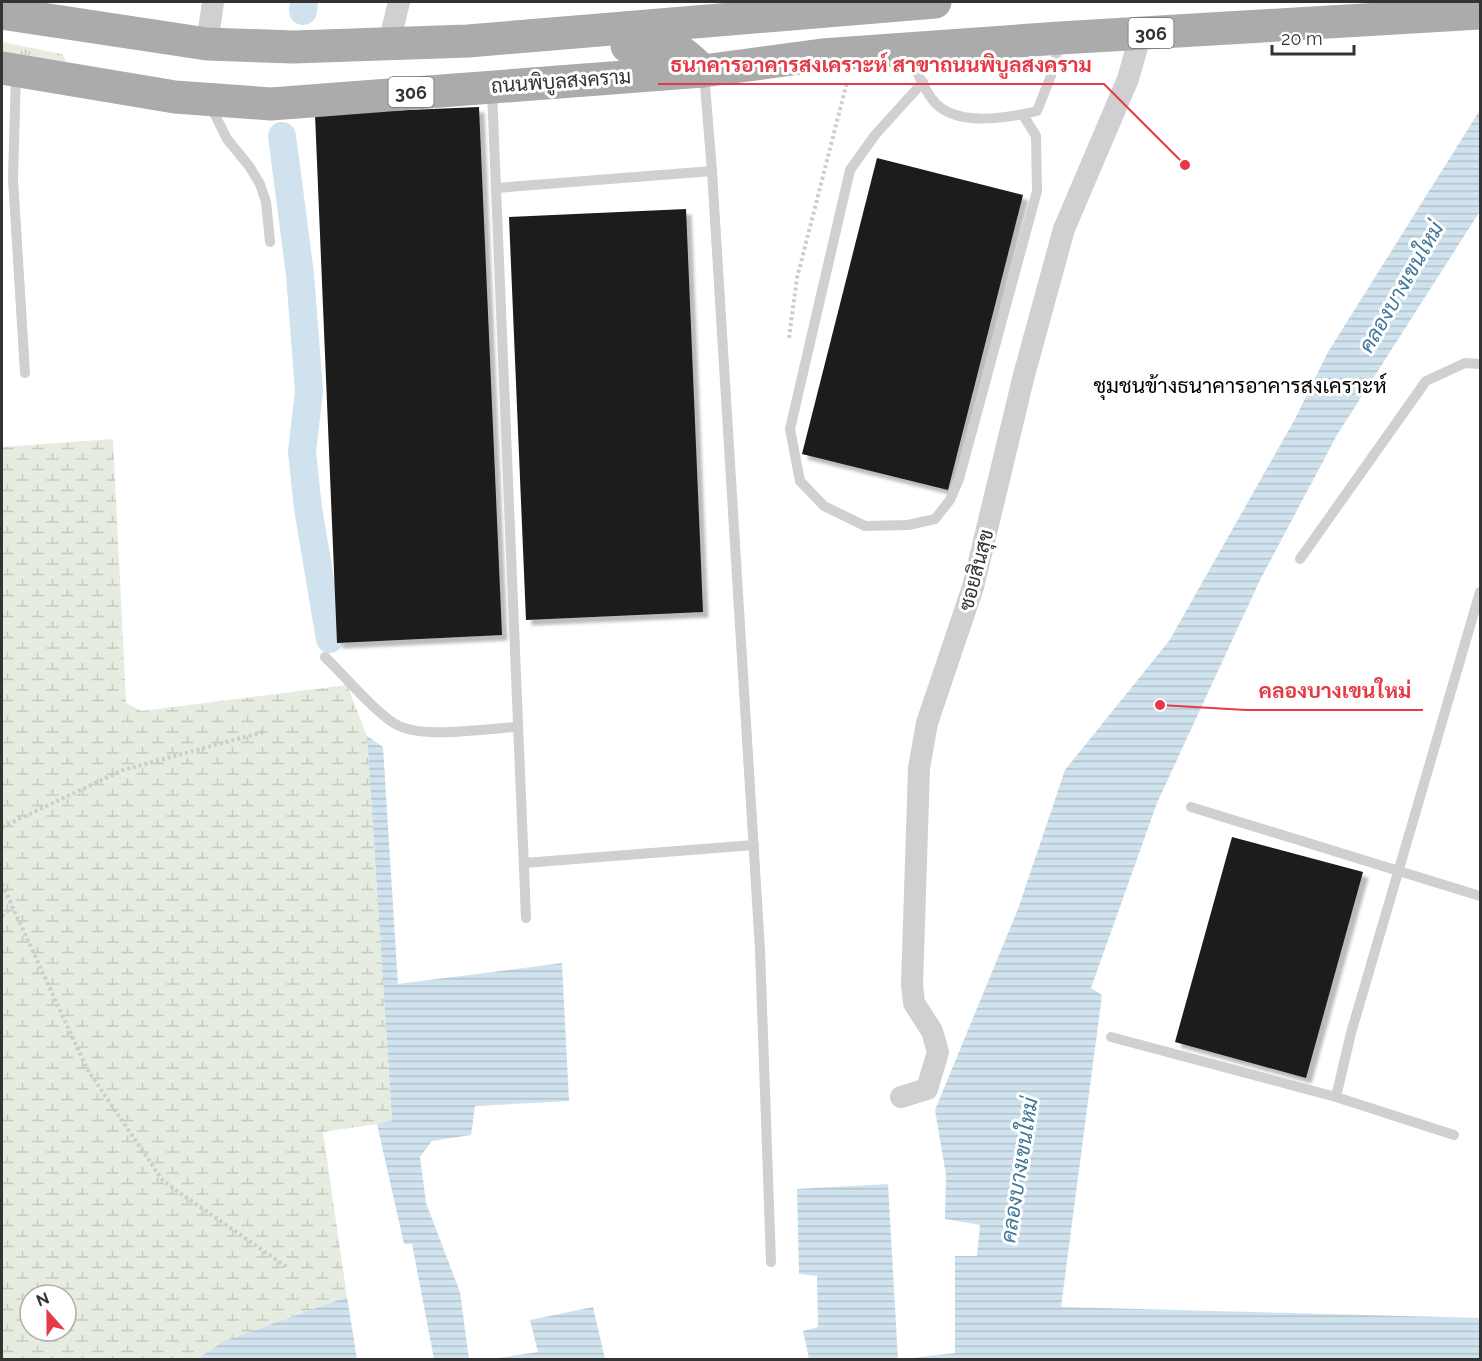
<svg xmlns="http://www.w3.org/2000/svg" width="1482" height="1361" viewBox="0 0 1482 1361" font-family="Raleway,Sarabun,sans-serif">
<defs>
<pattern id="grass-tufts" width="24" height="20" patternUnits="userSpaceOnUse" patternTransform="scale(1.5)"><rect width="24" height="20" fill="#e6ecdf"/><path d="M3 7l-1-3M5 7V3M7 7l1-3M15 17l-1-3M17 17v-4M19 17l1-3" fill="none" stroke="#c6cbc0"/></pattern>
<pattern id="wetland-marsh" width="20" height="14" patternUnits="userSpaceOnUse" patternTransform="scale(1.5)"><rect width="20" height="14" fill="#e6ecdf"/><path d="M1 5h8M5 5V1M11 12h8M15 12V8" fill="none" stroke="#c6cbc0"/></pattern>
<pattern id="water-rules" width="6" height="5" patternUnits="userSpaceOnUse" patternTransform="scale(1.5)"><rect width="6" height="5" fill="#cfe2ee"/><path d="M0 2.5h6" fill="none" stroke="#b2c2cd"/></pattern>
<filter id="shadow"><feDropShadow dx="5.5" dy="5.5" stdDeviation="1.5" flood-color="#0004"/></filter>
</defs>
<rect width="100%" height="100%" fill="#fff"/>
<path fill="url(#grass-tufts)" d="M2,42l60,12 4,8 -64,-7z"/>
<path fill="url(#wetland-marsh)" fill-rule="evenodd" d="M113,439l13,264 15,8 206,-26 20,51 25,386 -69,10 24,165 -123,44 -27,18 -195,1v-913zM30,1295h36v36h-36z"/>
<g fill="url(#water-rules)">
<path d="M1480,110v101l-143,224 -77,145 -103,223 -66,185 11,7 -41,312 419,11v41h-577l52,-6v-97h22l3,-31 -35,-6 1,-44 -11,-65 83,-201 47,-139 104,-129 126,-222 33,-67z"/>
<path d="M367,736l16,11 15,237 164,-21 7,138 -94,5 -4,29 -39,6 -12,16 6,46 34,89 9,67h-35l-22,-115h-8l-27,-120 15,-3z"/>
<path d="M888,1184l10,175h-89l-6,-28 15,-4 -1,-51 -18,-2 -2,-85z"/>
<path d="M347,1297l10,62h-160l27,-18z"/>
<path d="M593,1307l12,52h-114l47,-7 -8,-32z"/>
</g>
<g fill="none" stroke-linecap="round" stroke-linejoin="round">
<g stroke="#cfe2ee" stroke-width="28">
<path d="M303,11l1,-9"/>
<path d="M282,136l18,138 9,117 -7,61 6,56 22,131"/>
</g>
</g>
<g fill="#1a1a1a" filter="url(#shadow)">
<path d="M479,107l23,528 -165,8 -22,-529z"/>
<path d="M877,158l146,37 -75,295 -146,-36z"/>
<path d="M686,209l17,403 -177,8 -17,-403z"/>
<path d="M1232,837l131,35 -57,206 -131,-36z"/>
</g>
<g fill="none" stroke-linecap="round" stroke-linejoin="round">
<g stroke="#cdcdcd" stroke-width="4" stroke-dasharray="3 3" stroke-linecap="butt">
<path d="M789,338l8,-60 50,-196"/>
<path d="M2,827l121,-57 140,-38"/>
<path d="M2,884l85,185 76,112 125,87"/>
<path d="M2,916l10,-9"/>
</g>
<g stroke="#d0d0d0" stroke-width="10">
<path d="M908,54c8,14 14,32 24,45 21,29 76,19 105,12l17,-43 5,-27"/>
<path d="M704,73l8,98 48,779 11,312"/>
<path d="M16,74l-3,105 12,194"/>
<path d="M923,82l-48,53 -25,35 -60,259 10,52 24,25 41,20 43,-1 27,-6 15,-19 9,-21 78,-288 -1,-55 -13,-21"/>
<path d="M492,91l34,827"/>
<path d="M209,103l18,36 22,27 11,18 6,18 4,40"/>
<path d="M496,188l216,-17"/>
<path d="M1300,559l126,-178 39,-18 15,1"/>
<path d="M325,657c18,17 53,59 74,69 29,13 87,2 119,1"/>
<path d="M1191,807l289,89"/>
<path d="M524,863l230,-18"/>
<path d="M1111,1037l225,60 118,38"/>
<path d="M1336,1097l15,-64 129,-441"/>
</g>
<g stroke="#d0d0d0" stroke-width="22">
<path d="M389,43l10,-41"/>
<path d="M207,44l6,-42"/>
<path d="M901,1097l26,-8 11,-37 -6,-21 -18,-28 -2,-18 7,-217 8,-45 46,-136 51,-212 40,-146 64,-150 13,-46"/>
</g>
<g stroke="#ababab" stroke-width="33">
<path d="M2,13l205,31 87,3 174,-6 467,-39"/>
<path d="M627,46c44,-3 44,-5 76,25"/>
<path d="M2,68l173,29 96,7 432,-33 119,-16 238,-17 420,-25"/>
</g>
</g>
<g text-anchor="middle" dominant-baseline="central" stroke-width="6" stroke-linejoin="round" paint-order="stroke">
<g fill="#fff" stroke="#707070" stroke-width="1.5">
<rect x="1128.5" y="18" width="45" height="30" rx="4.5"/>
<rect x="388.5" y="77" width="45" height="30" rx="4.5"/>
</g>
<g font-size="18" font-weight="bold" fill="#333">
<text x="1151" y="33">306</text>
<text x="411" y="92">306</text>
</g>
<g font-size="20" fill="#333" stroke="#fff">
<text transform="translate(561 81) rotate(-4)">ถนนพิบูลสงคราม</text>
<text transform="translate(976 570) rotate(-75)">ซอยสินสุข</text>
</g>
<g font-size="21" font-style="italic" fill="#3f7597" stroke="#fff">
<text transform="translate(1401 287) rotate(-60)">คลองบางเขนใหม่</text>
<text transform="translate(1019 1170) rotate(-81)">คลองบางเขนใหม่</text>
</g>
<g font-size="21" fill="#000" stroke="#fff">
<text x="1240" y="385">ชุมชนข้างธนาคารอาคารสงเคราะห์</text>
</g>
</g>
<path fill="none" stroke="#e63946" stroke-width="2" d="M1185 165L1104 84H658M1160 705L1246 710H1423"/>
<g fill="#e63946" stroke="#fff" stroke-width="2">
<circle cx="1185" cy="165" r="6"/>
<circle cx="1160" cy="705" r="6"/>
</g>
<g font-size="21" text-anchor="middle" font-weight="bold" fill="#e63946" stroke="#fff" stroke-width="6" stroke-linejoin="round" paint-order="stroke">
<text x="881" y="72">ธนาคารอาคารสงเคราะห์ สาขาถนนพิบูลสงคราม</text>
<text x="1335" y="698">คลองบางเขนใหม่</text>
</g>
<rect width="1482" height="1361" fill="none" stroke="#333333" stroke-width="6"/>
<g transform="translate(48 1313) rotate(339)"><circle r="28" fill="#ffffff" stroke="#adadad" stroke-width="1.5"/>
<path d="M0-4.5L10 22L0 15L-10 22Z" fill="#e63946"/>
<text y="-9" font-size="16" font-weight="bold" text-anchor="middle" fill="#333333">N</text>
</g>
<path d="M1272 45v9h82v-9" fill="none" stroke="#333333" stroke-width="3"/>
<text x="1281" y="45" font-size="18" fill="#333333" stroke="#ffffff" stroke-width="4.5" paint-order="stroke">20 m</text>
</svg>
